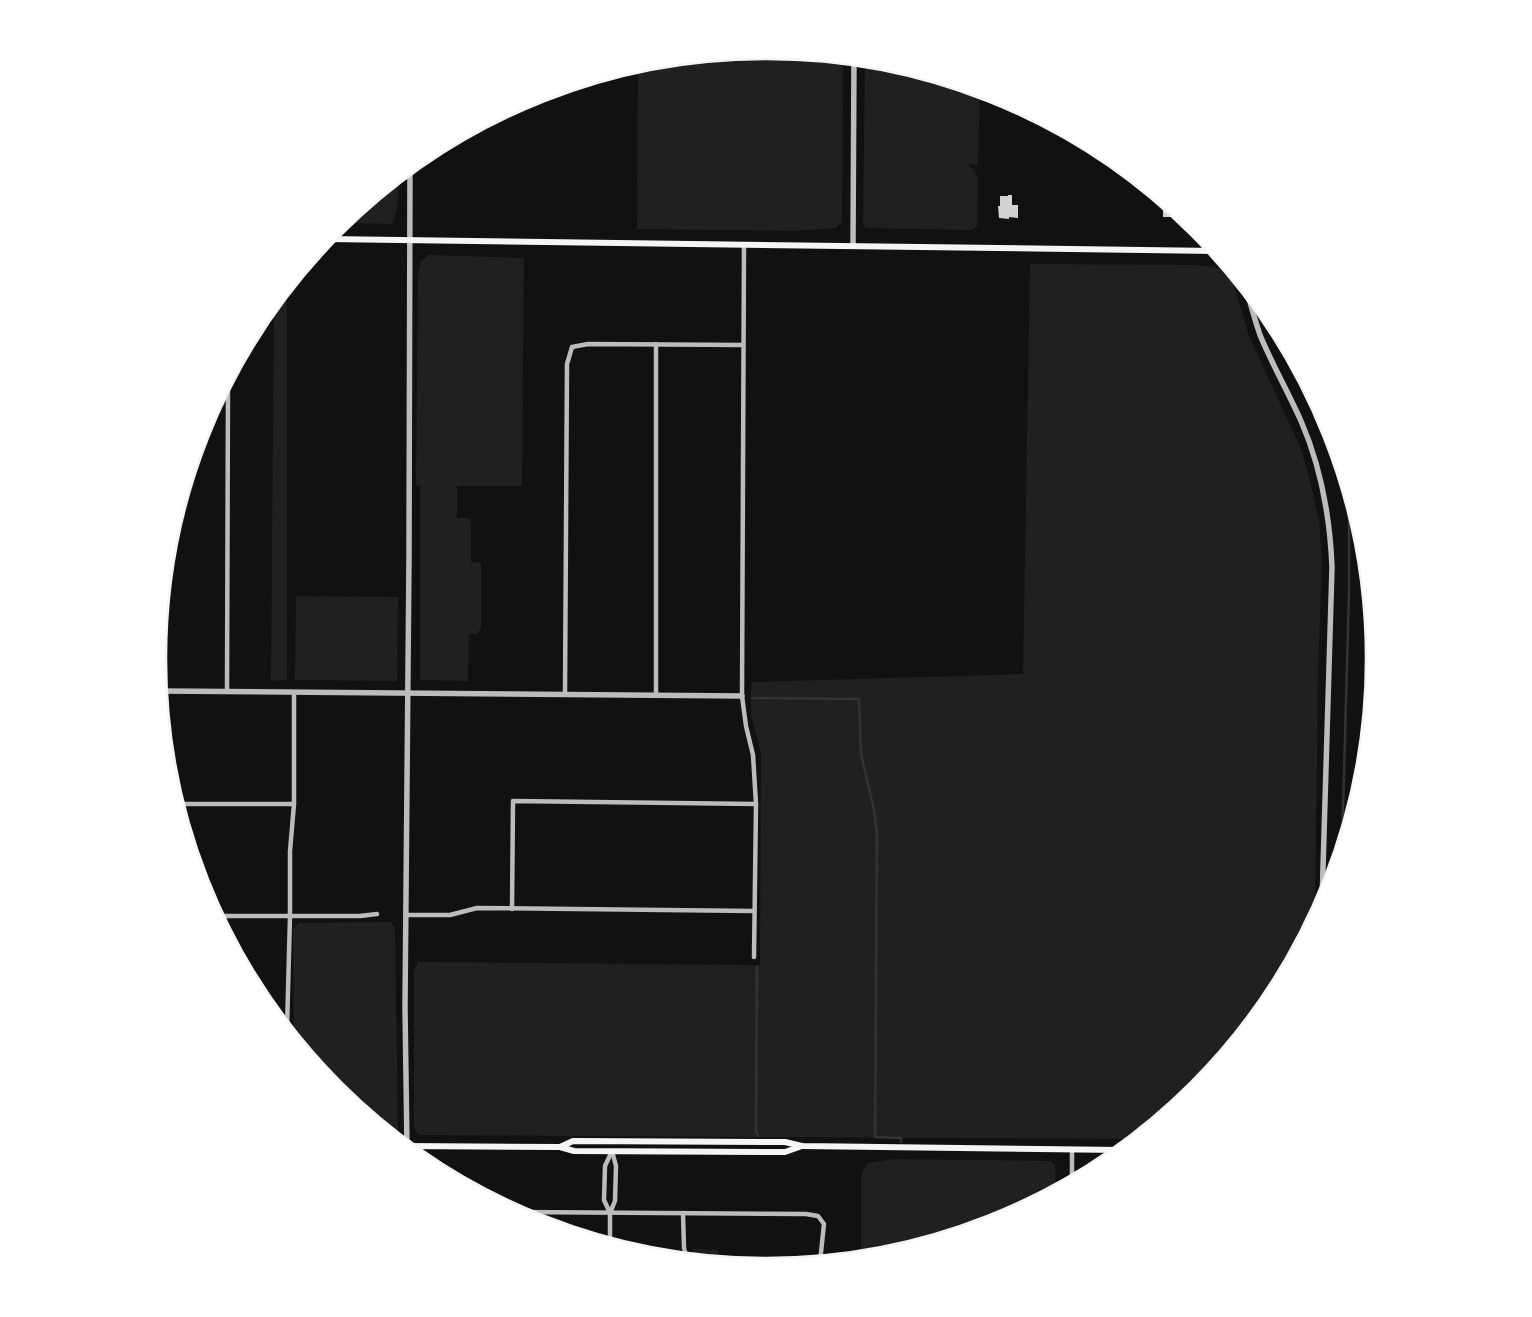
<svg xmlns="http://www.w3.org/2000/svg" width="1532" height="1317" viewBox="0 0 1532 1317" font-family="Rubik,sans-serif">
<rect width="100%" height="100%" fill="#111"/>
<g fill="#202020">
<path d="M766,50l77,8 -1,164 -6,6 -42,3 -157,-2 1,-164 10,-3z"/>
<path d="M865,60l20,2 95,29 -2,72 -1,2 -8,-2 1,4 5,3 1,6 2,1 -1,49 -5,4 -106,-2 -3,-3z"/>
<path d="M398,177c0,15 1,33 -6,47l-39,-1v-9z"/>
<path d="M429,255l95,3 -2,228h-65v32h11l3,4v40l10,1v65l-4,6h-8l-1,47 -48,-1v-194l-4,-1 2,-210 3,-14z"/>
<path d="M1030,264l167,1 19,2 15,8 18,61 50,108 9,28 11,49 3,35 -4,119 -3,240 -43,82 -76,92 -61,50 -715,-4 -6,-6v-157l4,-10 338,3 4,-1 1,-210 -10,-40v-32l272,-8z"/>
<path d="M287,288v392l-16,1 3,-377z"/>
<path d="M296,596l102,1 -1,84 -102,-1z"/>
<path d="M390,922l5,5 3,204 -7,3 -55,-45 -42,-51 -1,-109 6,-6z"/>
<path d="M893,1159l158,2 4,4 1,25 -57,31 -115,34 -23,3v-82l6,-13z"/>
<path d="M1092,1160h17l-24,15c0,-8 1,-11 7,-15z"/>
<path d="M692,1249l26,1v12l-21,-2z"/>
</g>
<g fill="none" stroke-linecap="round" stroke-linejoin="round">
<g stroke="#333" stroke-width="2.5">
<path d="M752,698l107,1 2,55 13,56 3,23 -2,304 26,1v4"/>
<path d="M1342,846l7,-254v-97"/>
<path d="M757,967l-1,164 2,5"/>
</g>
</g>
<g fill="#d3d3d3">
<path d="M1008,195h4v10h6v13l-9,-1v2l-10,-1 -1,-12h2v-10h8z"/>
<path d="M1163,201l13,10v6h-13z"/>
</g>
<g fill="none" stroke-linecap="round" stroke-linejoin="round">
<g stroke="#bcbcbc" stroke-width="4.5">
<path d="M744,245l-2,451 4,30 7,29 3,49 -2,153"/>
<path d="M227,691l1,-310"/>
<path d="M565,693l2,-329 5,-17 16,-3 155,1"/>
<path d="M656,695v-351"/>
<path d="M177,804h117"/>
<path d="M512,909l1,-108 243,3"/>
<path d="M407,915h43l27,-7 276,3"/>
<path d="M217,916h143l17,-2"/>
<path d="M287,1029l3,-113v-65l4,-47v-112"/>
<path d="M1072,1149v33"/>
<path d="M518,1212l288,2 12,2 6,8 -4,38"/>
<path d="M610,1213l-6,-13 1,-34 7,-15"/>
<path d="M683,1213l1,35 3,11"/>
<path d="M610,1244v-31l5,-12 1,-35 -4,-15"/>
</g>
<g stroke="#bcbcbc" stroke-width="5.5">
<path d="M853,246l1,-187"/>
<path d="M1247,291c4,15 8,29 13,44 12,29 28,57 41,86 20,46 29,97 31,146l-10,335"/>
<path d="M161,691l581,5"/>
<path d="M407,1147l-2,-140 4,-450 1,-390"/>
</g>
<g stroke="#f5f5f5" stroke-width="6">
<path d="M327,239l888,12"/>
<path d="M406,1146l154,1 14,4 211,1 17,-6"/>
<path d="M560,1147l13,-6 212,1 17,4 319,4"/>
</g>
</g>
<path d="M0 0H1532V1317H0ZM765 59H767A599 599 0 0 1 1366 658V659A599 599 0 0 1 767 1258H765A599 599 0 0 1 166 659V658A599 599 0 0 1 765 59Z" fill="#fff" fill-rule="evenodd"/>
<path fill="none" stroke="#f5f5f5" stroke-width="2.5" d="M765 59H767A599 599 0 0 1 1366 658V659A599 599 0 0 1 767 1258H765A599 599 0 0 1 166 659V658A599 599 0 0 1 765 59Z"/>
</svg>
